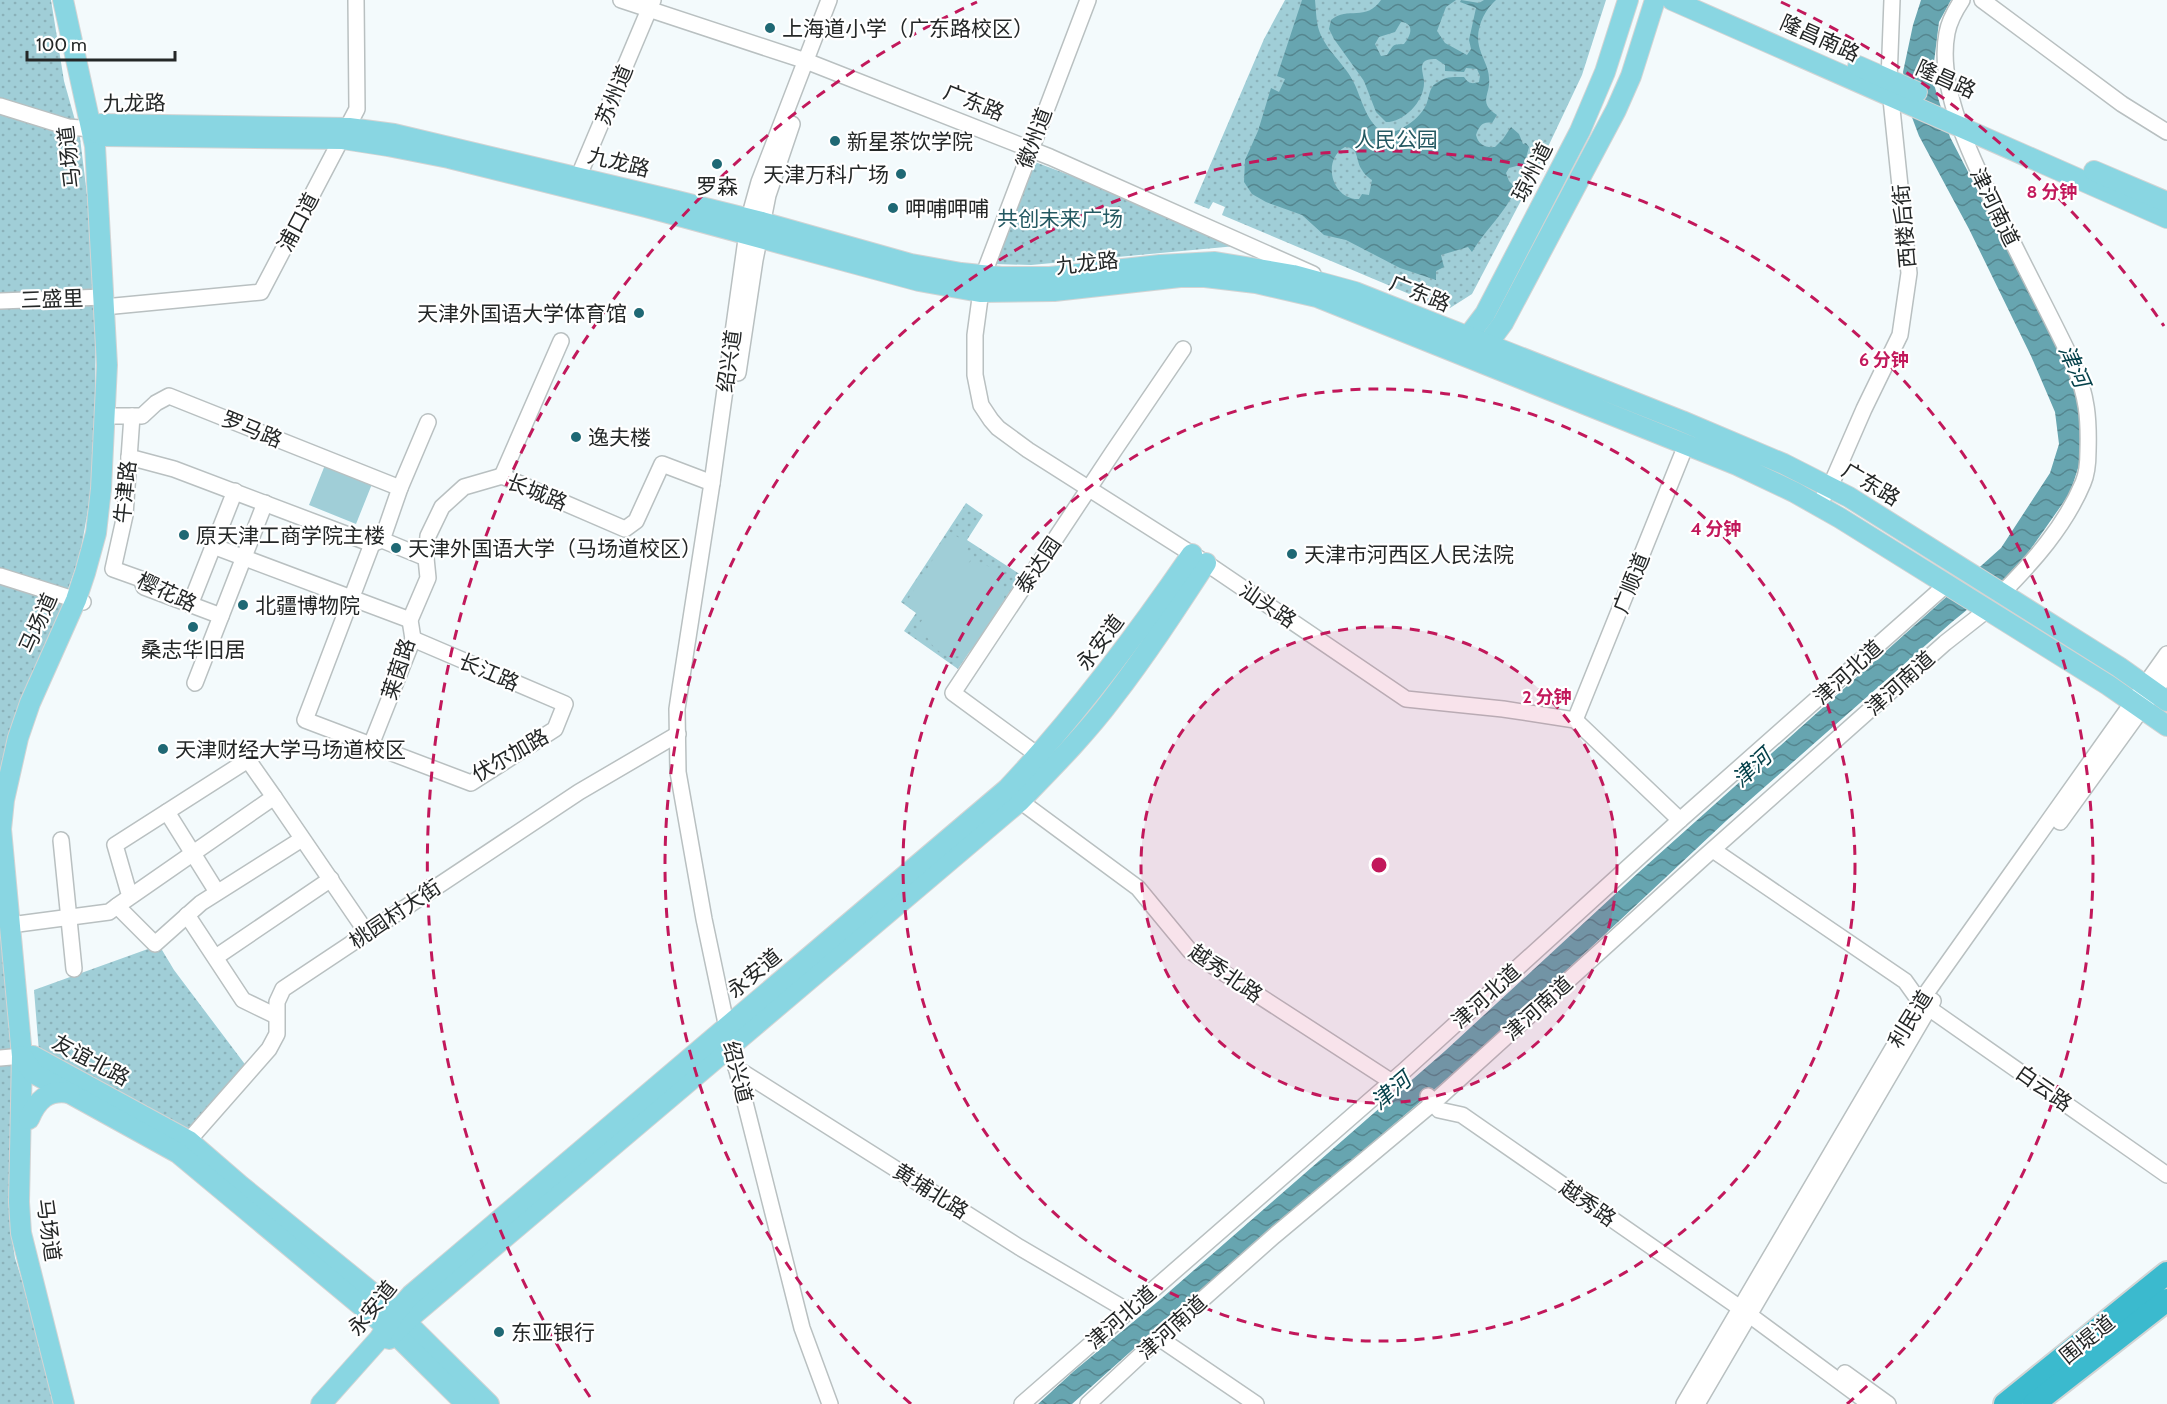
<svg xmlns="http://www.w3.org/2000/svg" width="2167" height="1404" viewBox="0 0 2167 1404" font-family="Cabin,'Noto Sans SC',sans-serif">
<defs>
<pattern id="green-dots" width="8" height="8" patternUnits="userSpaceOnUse" patternTransform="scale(1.5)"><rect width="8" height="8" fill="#a0ced7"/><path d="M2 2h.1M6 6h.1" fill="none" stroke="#8ab1b9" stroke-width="1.8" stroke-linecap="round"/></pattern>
<pattern id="water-waves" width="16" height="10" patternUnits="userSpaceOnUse" patternTransform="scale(1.5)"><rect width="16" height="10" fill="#67a5b0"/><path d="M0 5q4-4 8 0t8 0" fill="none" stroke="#55868f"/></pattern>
</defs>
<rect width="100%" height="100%" fill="#f3fafc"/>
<g fill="url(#green-dots)">
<path d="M0,0h51l13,81 16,57 13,105 3,76 -2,157 -14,79 -80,229z"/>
<path d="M1285,0h321l-24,75 -45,95 -65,124 -22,14 -17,-4 -211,-89 3,-8 -12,-5 -4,7 -15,-6 70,-164z"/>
<path d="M1035,162l127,48 74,36 -205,19 -36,-1z"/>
<path d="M966,503l17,12 -16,25 54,35 -63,94 -54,-38 12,-18 -15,-11z"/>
<path d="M0,902l14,170 -2,167 3,19 19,61 19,85h-53z"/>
<path d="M159,945l15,25 73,97 -60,64 -148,-79 -5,-62z"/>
</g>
<g fill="#a0ced7">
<path d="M325,465l47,19 -16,40 -47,-19z"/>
<path d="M950,532l20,13 -3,5 7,5 -6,9c24,-3 39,12 36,36 -8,11 -25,44 -34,51 -19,14 -39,-1 -45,-19l-5,7 -7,-5 11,-17 -19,-13z"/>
</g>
<g fill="url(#water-waves)" fill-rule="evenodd">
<path d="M1302,0h13c1,9 1,19 3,27 6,23 28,37 37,58 9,20 18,62 49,42 9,-5 18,-13 22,-22 3,-6 3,-17 9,-21 11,-8 16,-7 29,-7 5,7 8,7 15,5l1,-6 -3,-7 -11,-1 -2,4 -19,-1v-6l-9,-6c-20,-1 -13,12 -12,22 1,20 -20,41 -38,41l-10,-10 -12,-31 -30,-42 -5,-10 2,-9c17,-14 35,2 50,-20h75l-10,7 -9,24 8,12 22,12 4,-6 -2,-9 7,-32 -16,-6 1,-2 18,3 5,-3h12c-12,10 -21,30 -17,46 2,10 10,21 10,32 2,17 -12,24 8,37l-5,8c-10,-2 -13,4 -16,12 2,9 9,13 19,12l8,-8 8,-12 8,7 4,10 3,-1 3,4 -3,11 2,8 -8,-1 -11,3 -3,5 3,8 7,7c-9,23 -31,42 -44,64l-4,-5 -27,8 3,12 -8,4v9l-36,-12 -54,-28 -22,-5 -22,-20 -36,-13 -14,-8 -8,-12 1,-22 13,-29 13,-43 8,4 6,-13 -8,-3zM1401,22c14,1 10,14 3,22 -12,1 -9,-1 -17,11l-6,1 -6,-12 4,-7 16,-5zM1345,147c15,1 10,13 17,23 2,4 7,8 10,10l-3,15 -7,-1 -3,5c-27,1 -38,-39 -14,-52z"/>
<path d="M1921,0h30l-12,22 -7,56 18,59 123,238 11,42 -3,42 -11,34 -54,77 -64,52 -226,199 -234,219 -344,296 -76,68h-34l36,-33 88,-73 283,-247 193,-178 363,-325 49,-75 9,-29 -4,-32 -24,-56 -62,-127 -50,-93 -9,-24 -7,-40 10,-47z"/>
</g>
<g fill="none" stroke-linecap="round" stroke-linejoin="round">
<defs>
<g id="minor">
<path d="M621,0l185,61 244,96 263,117"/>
<path d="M829,0l-70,182 -10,36 -37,265 -32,206 -3,20 1,63 26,147 27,128 71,281 28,76"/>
<path d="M1088,0l-105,276 -8,59v40l6,30 10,15 7,8 30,22 178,113 200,136 97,10 72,11 105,100"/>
<path d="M1962,0c-6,9 -13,22 -15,33 -11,56 28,132 52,181 24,51 51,100 75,151 13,31 15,53 14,86 0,10 -1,23 -5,32 -18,43 -50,79 -82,111"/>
<path d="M1982,0l140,104 45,28"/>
<path d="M0,106l68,21 24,2"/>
<path d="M575,185l78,-185"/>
<path d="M0,301l103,-4"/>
<path d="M104,307l157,-15 96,-183 -1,-109"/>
<path d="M738,373l17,-113 13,-65 24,-71"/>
<path d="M106,416h36l14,-13 13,-7 231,92"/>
<path d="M132,416l-7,99 -12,54 28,10 3,8 77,29"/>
<path d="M129,457l45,12 198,75 10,-4 44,18 2,-22 14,-29 22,-20 38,-11 123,53 11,-8 26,-57 50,19"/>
<path d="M502,476l59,-135"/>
<path d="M1818,505l12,-18 34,-78 36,-74 9,-62 -20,-193 3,-80"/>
<path d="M382,540l18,-52 28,-66"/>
<path d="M372,544l-67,176 166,63 84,-54 10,-25 -152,-65"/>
<path d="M213,546l197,74"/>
<path d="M0,576l83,26"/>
<path d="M190,605l45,-114"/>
<path d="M195,683l70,-180"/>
<path d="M1575,720l111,-275"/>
<path d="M371,745l42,-106 -3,-19 18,-42 -2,-20"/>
<path d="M1039,756l-86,-63 160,-241 70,-103"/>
<path d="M274,797l93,136"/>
<path d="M1020,801l118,87 52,63 202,131"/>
<path d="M167,812l50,80"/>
<path d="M2060,822l107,-148"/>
<path d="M61,840l13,129"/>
<path d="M1713,850l192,131 15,21 247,173"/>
<path d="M117,906l38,38 46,-41 101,-64"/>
<path d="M187,915l56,85 33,16"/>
<path d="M18,924l91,-12 8,-6 157,-109 -26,-37 -133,85 15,52"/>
<path d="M216,957l115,-78"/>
<path d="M0,1058l22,-2"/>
<path d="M736,1068l283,179 109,64"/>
<path d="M1428,1096l11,14 23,5 278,193 130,96"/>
<path d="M182,1148l87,-99 8,-15v-32l6,-13 296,-197 99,-58"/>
<path d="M1159,1338l97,66"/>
<path d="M1845,1373l43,31"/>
<path d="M1022,1404l383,-334 275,-250 267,-236"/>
<path d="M1088,1404l71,-66 115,-102 159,-133 269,-244 243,-216 42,-33"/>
<path d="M1684,1404l236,-402 247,-348"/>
<path d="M1697,1404l236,-403"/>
</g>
<g id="major">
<path d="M63,0l32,146 12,219 -6,124 -5,44 -11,40 -9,27 -46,103 -12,35 -14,62 -3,29 21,227 -3,146 2,31 43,171"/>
<path d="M1672,0l495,218"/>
<path d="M1858,66l59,26"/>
<path d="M2094,171l73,31"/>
<path d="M1460,347l25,-33 95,-183 25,-59 23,-72"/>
<path d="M1480,354l23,-31 113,-213 15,-34 24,-76"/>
<path d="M2167,701l-48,-34 -270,-170 -65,-33 -102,-43 -327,-129 -62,-17 -78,-13 -55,3 -110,12h-49l-40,-4 -50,-9 -149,-42 -85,-21 -283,-67 -45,-6 -248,-4 -9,5 11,7 240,3 45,7 61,12 197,49 273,74 61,11 74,-1 126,-14h25l51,6 61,14 420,168 57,27 46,26 268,167 59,41"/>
<path d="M22,1056h11l156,85 52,45 155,126 93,92"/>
<path d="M22,1056l11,17 145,80 216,180 72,71"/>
<path d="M29,1119c8,-19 19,-30 41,-26"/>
<path d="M389,1339l17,-18 614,-520c32,-33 65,-66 92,-102 34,-44 64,-90 94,-136"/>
<path d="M321,1404l58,-65 17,-27 15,-17 596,-506c69,-73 128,-152 185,-235"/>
</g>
<g id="highway">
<path d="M2005,1404l162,-131"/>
<path d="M2034,1404l133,-104"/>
</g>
</defs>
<use href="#minor" stroke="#b9c0c1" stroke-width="18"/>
<use href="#major" stroke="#d3d4d4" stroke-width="22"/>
<use href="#highway" stroke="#d3d4d4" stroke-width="26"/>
<use href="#minor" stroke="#fff" stroke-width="15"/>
<use href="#major" stroke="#89d6e2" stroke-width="20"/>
<use href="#highway" stroke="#3bbace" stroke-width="22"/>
</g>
<circle cx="1379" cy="865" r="238" fill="#c2185b" fill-opacity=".12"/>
<g fill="none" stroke="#c2185b" stroke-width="3" stroke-dasharray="10 8">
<circle cx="1379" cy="865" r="238"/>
<circle cx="1379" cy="865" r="476"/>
<path d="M911 1404A714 714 0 1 1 1847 1404"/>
<path d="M590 1397A952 952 0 0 1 977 2M1781 2A952 952 0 0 1 2164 326"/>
</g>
<g fill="#1f6874" stroke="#fff" stroke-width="2">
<circle cx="770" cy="28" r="6"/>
<circle cx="835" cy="141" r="6"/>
<circle cx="717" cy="164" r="6"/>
<circle cx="901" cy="174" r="6"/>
<circle cx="893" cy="208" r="6"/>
<circle cx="639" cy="313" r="6"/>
<circle cx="576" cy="437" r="6"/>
<circle cx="184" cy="535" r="6"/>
<circle cx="396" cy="548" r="6"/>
<circle cx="1292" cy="554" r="6"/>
<circle cx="243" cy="605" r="6"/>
<circle cx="193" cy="627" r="6"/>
<circle cx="163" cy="749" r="6"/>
<circle cx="499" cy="1332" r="6"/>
</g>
<g text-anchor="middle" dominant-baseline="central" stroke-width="4.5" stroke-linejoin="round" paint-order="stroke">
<g font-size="21" fill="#242727" stroke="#fff" text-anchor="start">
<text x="782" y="28">上海道小学（广东路校区）</text>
<text x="847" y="141">新星茶饮学院</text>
<text x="889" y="174" text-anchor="end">天津万科广场</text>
<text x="717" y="186" text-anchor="middle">罗森</text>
<text x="905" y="208">呷哺呷哺</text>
<text x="627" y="313" text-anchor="end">天津外国语大学体育馆</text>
<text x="588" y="437">逸夫楼</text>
<text x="196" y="535">原天津工商学院主楼</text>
<text x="408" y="548">天津外国语大学（马场道校区）</text>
<text x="1304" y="554">天津市河西区人民法院</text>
<text x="255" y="605">北疆博物院</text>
<text x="193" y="649" text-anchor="middle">桑志华旧居</text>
<text x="175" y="749">天津财经大学马场道校区</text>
<text x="511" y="1332">东亚银行</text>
</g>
<g font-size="21" fill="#242727" stroke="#fff">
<text transform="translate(1820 38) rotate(24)">隆昌南路</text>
<text transform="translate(1946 79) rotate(24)">隆昌路</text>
<text transform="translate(614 95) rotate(-67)">苏州道</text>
<text transform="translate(974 102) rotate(22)">广东路</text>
<text transform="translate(134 103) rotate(-1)">九龙路</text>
<text transform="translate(1034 138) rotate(-69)">徽州道</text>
<text transform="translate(69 157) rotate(-97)">马场道</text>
<text transform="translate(619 162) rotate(14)">九龙路</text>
<text transform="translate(1532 172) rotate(-63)">琼州道</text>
<text transform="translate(1995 207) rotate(64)">津河南道</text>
<text transform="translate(298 222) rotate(-62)">浦口道</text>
<text transform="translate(1904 226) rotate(-95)">西楼后街</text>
<text transform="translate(1087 263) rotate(-6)">九龙路</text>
<text transform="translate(1420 293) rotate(22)">广东路</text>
<text transform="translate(52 299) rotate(-2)">三盛里</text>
<text transform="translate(729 361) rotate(-82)">绍兴道</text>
<text transform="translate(252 429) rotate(22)">罗马路</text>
<text transform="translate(1871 484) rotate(31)">广东路</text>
<text transform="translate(125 492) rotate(-84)">牛津路</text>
<text transform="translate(537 492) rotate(22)">长城路</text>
<text transform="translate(1038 565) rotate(-56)">泰达园</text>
<text transform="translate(1631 583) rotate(-68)">广顺道</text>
<text transform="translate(167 592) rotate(25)">樱花路</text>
<text transform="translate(1268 605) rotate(34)">汕头路</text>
<text transform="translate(38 623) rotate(-66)">马场道</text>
<text transform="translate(1100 642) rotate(-53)">永安道</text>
<text transform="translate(398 669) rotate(-72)">莱茵路</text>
<text transform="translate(489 672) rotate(23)">长江路</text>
<text transform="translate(1848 672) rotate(-42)">津河北道</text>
<text transform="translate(1900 683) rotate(-42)">津河南道</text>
<text transform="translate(510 755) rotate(-30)">伏尔加路</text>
<text transform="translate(395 914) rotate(-34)">桃园村大街</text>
<text transform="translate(754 973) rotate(-40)">永安道</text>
<text transform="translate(1226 973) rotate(35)">越秀北路</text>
<text transform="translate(1486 996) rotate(-42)">津河北道</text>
<text transform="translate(1538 1008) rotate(-42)">津河南道</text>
<text transform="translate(1910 1019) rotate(-58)">利民道</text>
<text transform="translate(91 1060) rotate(28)">友谊北路</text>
<text transform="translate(738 1072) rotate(76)">绍兴道</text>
<text transform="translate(2044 1088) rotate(35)">白云路</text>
<text transform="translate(931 1191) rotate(32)">黄埔北路</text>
<text transform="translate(1588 1203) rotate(35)">越秀路</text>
<text transform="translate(49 1230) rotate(82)">马场道</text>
<text transform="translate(372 1308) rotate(-51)">永安道</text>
<text transform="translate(1121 1317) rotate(-41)">津河北道</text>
<text transform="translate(1172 1327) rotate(-42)">津河南道</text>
<text transform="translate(2087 1339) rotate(-39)">围堤道</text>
</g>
<g font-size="21" fill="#245962" stroke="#fff">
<text x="1396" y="139">人民公园</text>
<text x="1060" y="218">共创未来广场</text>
</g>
<g font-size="22" font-style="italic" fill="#06424b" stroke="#fff">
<text transform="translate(2074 366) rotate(66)">津河</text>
<text transform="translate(1752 768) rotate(-43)">津河</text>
<text transform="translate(1391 1091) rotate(-41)">津河</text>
</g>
</g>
<circle cx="1379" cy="865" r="9" fill="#c2185b" stroke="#fff" stroke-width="3"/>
<g font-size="18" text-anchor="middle" font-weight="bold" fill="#c2185b" stroke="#fff" stroke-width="4.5" stroke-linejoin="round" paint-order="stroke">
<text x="2052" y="198">8 分钟</text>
<text x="1884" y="366">6 分钟</text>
<text x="1716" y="535">4 分钟</text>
<text x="1547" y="703">2 分钟</text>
</g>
<path d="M27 51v9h148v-9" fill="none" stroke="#242727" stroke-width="3"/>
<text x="36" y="51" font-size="18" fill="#242727" stroke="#ffffff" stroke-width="4.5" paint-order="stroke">100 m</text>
</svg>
